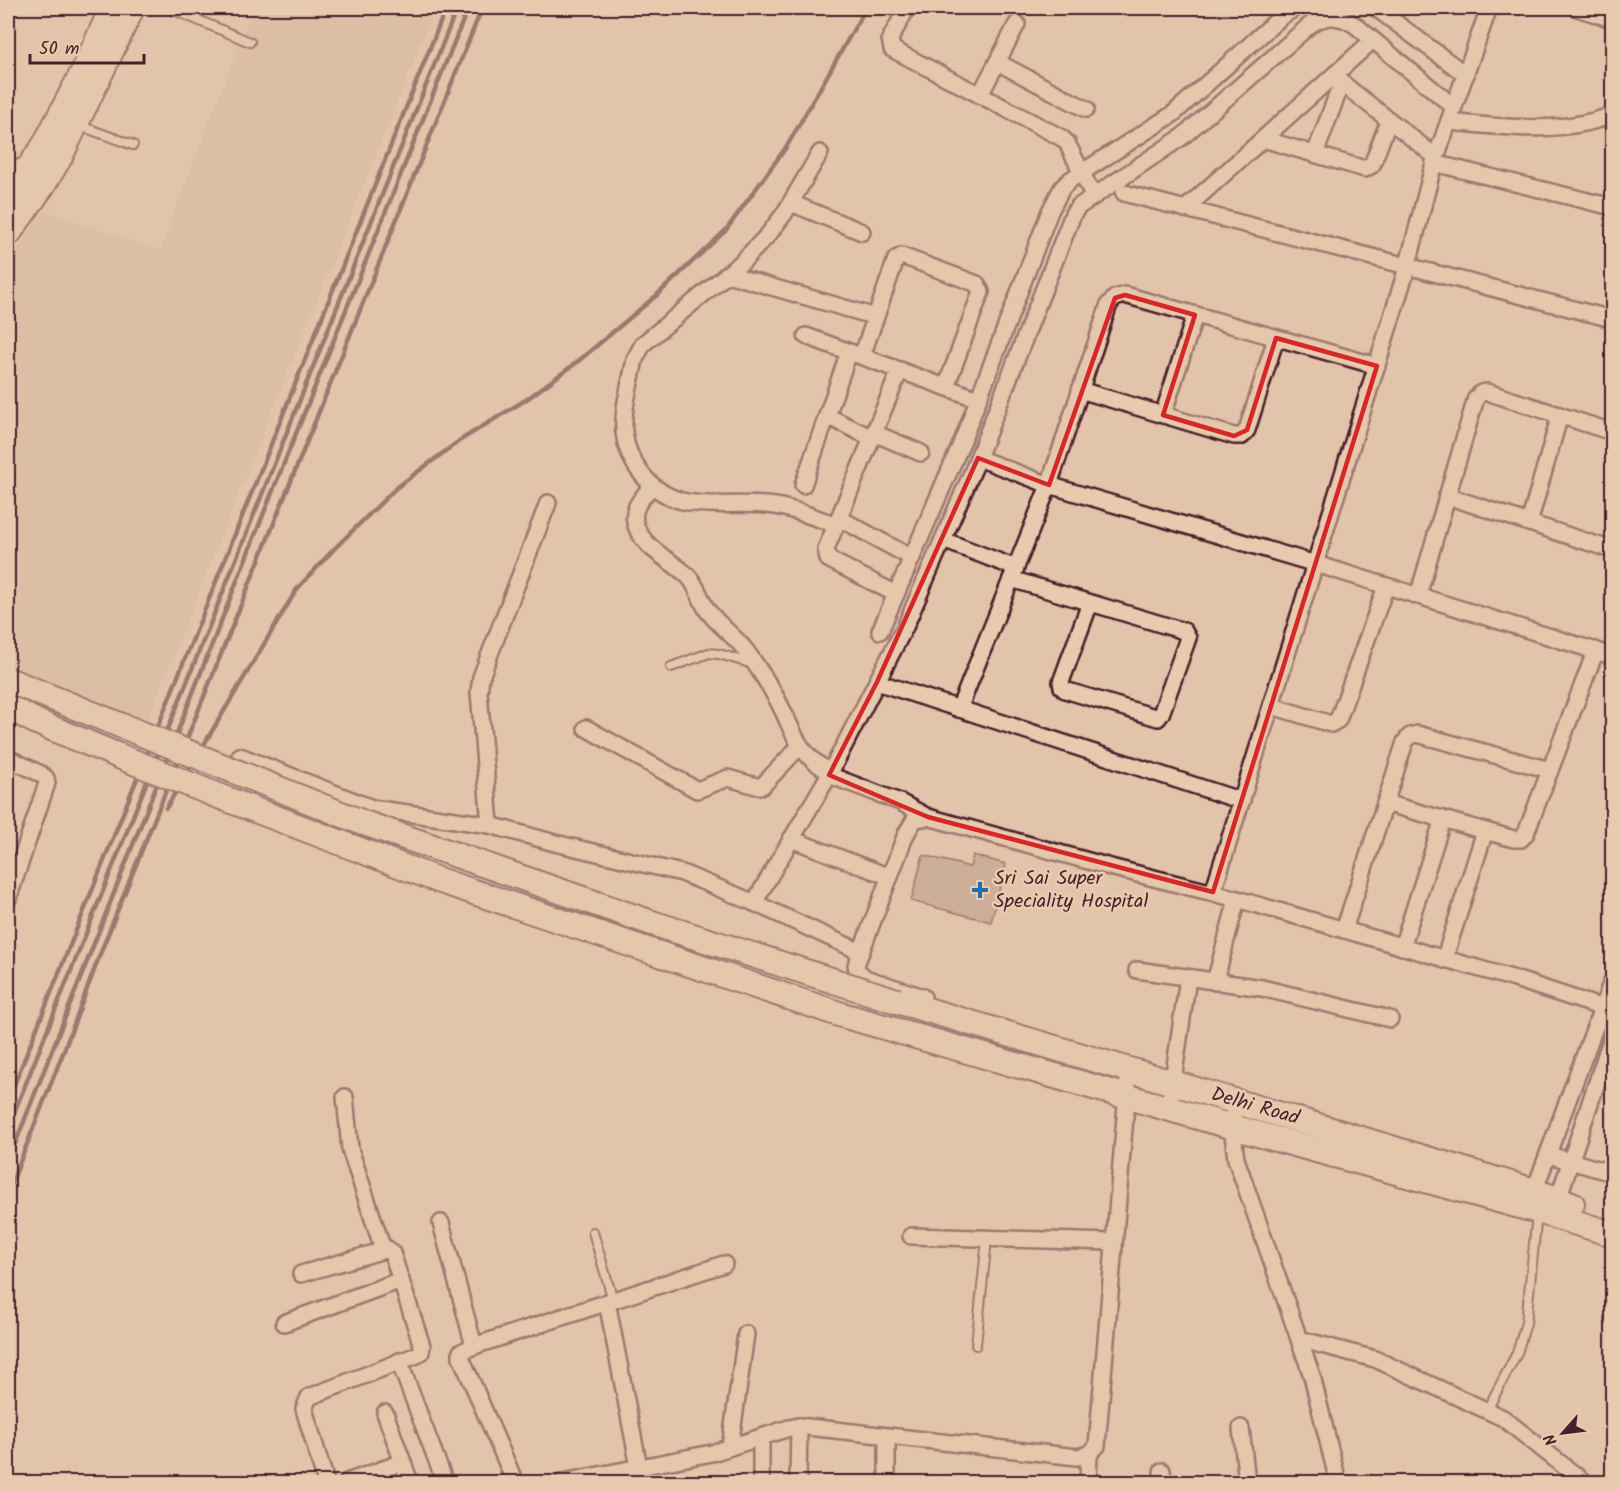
<svg xmlns="http://www.w3.org/2000/svg" width="1620" height="1490" viewBox="0 0 1620 1490" font-family="Kalam,sans-serif">
<rect width="100%" height="100%" fill="#e2c4aa"/>
<filter id="ink" filterUnits="userSpaceOnUse"><feTurbulence type="fractalNoise" baseFrequency=".0167" numOctaves="2"/><feDisplacementMap in="SourceGraphic" scale="12" xChannelSelector="R" yChannelSelector="G"/><feConvolveMatrix kernelMatrix="1 2 1 2 8 2 1 2 1" color-interpolation-filters="sRGB"/></filter>
<g filter="url(#ink)">
<path fill="#d4b59e" d="M253,8h182l-290,717 -137,-48v-414l36,-52 116,39z"/>
<path fill="#b29183" stroke="#4a1f2b" stroke-width="1.5" d="M923,855l47,12 3,-12 33,9 -15,58 -80,-21z"/>
<g fill="none" stroke-linecap="round" stroke-linejoin="round">
<defs>
<g id="lane">
<path d="M169,8l81,34"/>
<path d="M78,125l55,20"/>
<path d="M671,667l38,-14 10,1 34,10"/>
<path d="M593,1232l20,68"/>
<path d="M976,1345l11,-106"/>
<path d="M1487,1410l30,-57 9,-30 11,-109"/>
</g>
<g id="street">
<path d="M907,8l-17,31 2,10 170,89 5,5 26,52"/>
<path d="M1376,8l90,67"/>
<path d="M1577,8l35,11"/>
<path d="M997,62l89,47"/>
<path d="M1333,76l103,81"/>
<path d="M980,95l37,-71"/>
<path d="M1449,122c54,5 111,13 163,-7"/>
<path d="M1263,139l102,30 7,-4 17,-45"/>
<path d="M820,153l-36,61 -16,21 -26,27 -99,82 -8,15c-4,23 -13,49 -11,73 4,34 30,64 63,70 29,5 59,0 88,4 20,3 41,12 61,19"/>
<path d="M1315,154l27,-72"/>
<path d="M1434,163l178,44"/>
<path d="M8,173l22,-10"/>
<path d="M1124,193l488,126"/>
<path d="M791,203l71,29"/>
<path d="M1185,209l188,-169"/>
<path d="M727,274l149,43"/>
<path d="M806,336l172,63"/>
<path d="M862,356l34,-97 6,-3 75,28 4,8 -35,95"/>
<path d="M1080,390l154,46h8l5,-6 29,-92"/>
<path d="M1163,415l32,-100"/>
<path d="M827,416l45,22"/>
<path d="M874,433l47,20"/>
<path d="M978,458l71,27 267,79 296,92"/>
<path d="M803,485l46,-133"/>
<path d="M652,486c-10,12 -22,23 -16,40 9,24 34,33 52,50 10,10 12,24 20,35 11,15 27,25 38,40 11,15 23,33 32,50 17,32 18,52 52,71"/>
<path d="M1447,496l165,54"/>
<path d="M839,518l73,40"/>
<path d="M1529,523l31,-108"/>
<path d="M943,540l73,28"/>
<path d="M1011,579l173,52 4,7 -27,76 -3,4 -93,-28 -3,-3 -1,-5 29,-79"/>
<path d="M896,594l-68,-35 -2,-10 74,-179"/>
<path d="M1418,596l58,-198 5,-5 6,-1 125,40"/>
<path d="M880,631l82,-189 88,-231 12,-23 8,-8 103,-66 109,-98 13,-8"/>
<path d="M877,682l365,119"/>
<path d="M1272,706l59,18 7,-4 48,-134"/>
<path d="M959,709l90,-224 60,-181 6,-6 10,-3 252,71"/>
<path d="M586,728l111,62 31,-12 28,8h6l38,-40"/>
<path d="M240,756l132,52 118,17 65,18 127,30 68,28 111,51"/>
<path d="M8,758l33,16 5,4 1,5 -39,116"/>
<path d="M829,775l71,27 28,15"/>
<path d="M1385,803l129,36h7l5,-6 70,-183"/>
<path d="M490,825l-11,-133 2,-15 67,-174"/>
<path d="M791,839l99,38"/>
<path d="M1213,892l194,-624 27,-105 55,-155"/>
<path d="M754,903l75,-128 76,-148 69,-159 99,-254 5,-7 104,-70 128,-112c16,-11 29,-10 45,0l99,82"/>
<path d="M1344,930l61,-188 5,-6 7,-2 133,36"/>
<path d="M1402,947l41,-128"/>
<path d="M1444,960l41,-129"/>
<path d="M1137,970l125,18 128,31"/>
<path d="M1215,982l22,-83"/>
<path d="M923,997l-58,-19 -8,-8 -1,-5 50,-131 9,-15 13,-2 186,51 123,31 278,80 97,32"/>
<path d="M345,1097l5,52 33,100"/>
<path d="M1237,1103l-5,23 4,33 76,217 26,106"/>
<path d="M1169,1107l19,-129"/>
<path d="M1549,1155l63,18"/>
<path d="M1532,1197l80,-216"/>
<path d="M1555,1208l57,-171"/>
<path d="M441,1223l33,123"/>
<path d="M911,1236l202,6"/>
<path d="M301,1274l87,-25 4,4 30,93 -1,6 -4,3 -108,42 -5,12 22,73"/>
<path d="M607,1302l32,165"/>
<path d="M284,1323l117,-43"/>
<path d="M1299,1339l76,20 128,59 81,64"/>
<path d="M399,1361l46,121"/>
<path d="M385,1413l25,69"/>
<path d="M1241,1428l6,54"/>
<path d="M730,1447l16,-113"/>
<path d="M1162,1471l2,11"/>
<path d="M347,1482l56,-20"/>
<path d="M515,1482l-54,-125v-5l13,-6 250,-82"/>
<path d="M563,1482l149,-29 77,-25 10,-2 278,31 12,-3 8,-8 32,-376"/>
<path d="M761,1482v-45"/>
<path d="M798,1482l1,-56"/>
<path d="M887,1482v-45"/>
<path d="M1088,1482l1,-28"/>
</g>
<g id="primary">
<path d="M8,197l36,-51 41,-78 27,-60"/>
<path d="M8,234l35,-49 17,-28 72,-149"/>
<path d="M8,707l29,15 82,34"/>
<path d="M216,795l222,85 404,135 405,116 291,80 74,23"/>
<path d="M897,1001l411,122 226,68 38,13"/>
</g>
</defs>
<use href="#lane" stroke="#4a1f2b" stroke-width="12"/>
<use href="#street" stroke="#4a1f2b" stroke-width="20"/>
<use href="#primary" stroke="#4a1f2b" stroke-width="28"/>
<use href="#lane" stroke="#e8cbaf" stroke-width="8"/>
<use href="#street" stroke="#e8cbaf" stroke-width="15"/>
<use href="#primary" stroke="#e8cbaf" stroke-width="24"/>
<g stroke="#4a1f2b" stroke-width="4.5">
<path d="M166,808l131,-219 36,-39 63,-62 63,-47 68,-42 49,-36 81,-68 69,-65 61,-84 79,-138"/>
<path d="M8,1100l438,-1092"/>
<path d="M8,1128l449,-1120"/>
<path d="M8,1162l249,-632 211,-522"/>
<path d="M8,1192l55,-139 39,-104 380,-941"/>
</g>
<defs>
<g id="primary-bridge">
<path d="M8,680l353,142 291,101 245,78"/>
<path d="M119,756l97,39"/>
</g>
</defs>
<use href="#primary-bridge" stroke="#4a1f2b" stroke-width="28" stroke-linecap="butt"/>
<use href="#primary-bridge" stroke="#e8cbaf" stroke-width="24"/>
</g>
</g>
<path d="M0 0H1620V1490H0ZM1125,295l70,20 -32,100 71,21 13,-6 29,-92 101,28 -164,526 -285,-75 -99,-42 48,-93 101,-224 71,27 66,-187z" fill="#e2c4aa" fill-opacity=".55" fill-rule="evenodd"/>
<path fill="none" stroke="#d62828" stroke-width="4.5" stroke-linejoin="round" d="M1125,295l70,20 -32,100 71,21 13,-6 29,-92 101,28 -164,526 -285,-75 -99,-42 48,-93 101,-224 71,27 66,-187z"/>
<path fill="#1f6fb2" stroke="#e8cbaf" stroke-width="2" d="M977 881h6v6h6v6h-6v6h-6v-6h-6v-6h6z"/>
<g text-anchor="middle" dominant-baseline="central" stroke-width="5" stroke-linejoin="round" paint-order="stroke">
<g font-size="20" fill="#4a1f2b" stroke="#e8cbaf" text-anchor="start">
<text x="994" y="879">Sri Sai Super<tspan x="994" dy="23">Speciality Hospital</tspan></text>
</g>
<g font-size="20" fill="#4a1f2b" stroke="#e8cbaf">
<text transform="translate(1255 1107) rotate(16)">Delhi Road</text>
</g>
</g>
<rect width="1620" height="1490" fill="none" stroke="#e8cbaf" stroke-width="30"/>
<rect x="15" y="15" width="1590" height="1460" fill="none" stroke="#4a1f2b" stroke-width="2" filter="url(#ink)"/>
<g transform="translate(1563 1433) rotate(242)" stroke="#e8cbaf" stroke-width="4.5" paint-order="stroke">
<path d="M0-4.5L10 22L0 15L-10 22Z" fill="#4a1f2b"/>
<text y="-9" font-size="16" font-weight="bold" text-anchor="middle" fill="#4a1f2b">N</text>
</g>
<path d="M30 54v9h114v-9" fill="none" stroke="#4a1f2b" stroke-width="3"/>
<text x="39" y="54" font-size="18" fill="#4a1f2b" stroke="#e8cbaf" stroke-width="4.5" paint-order="stroke">50 m</text>
</svg>
